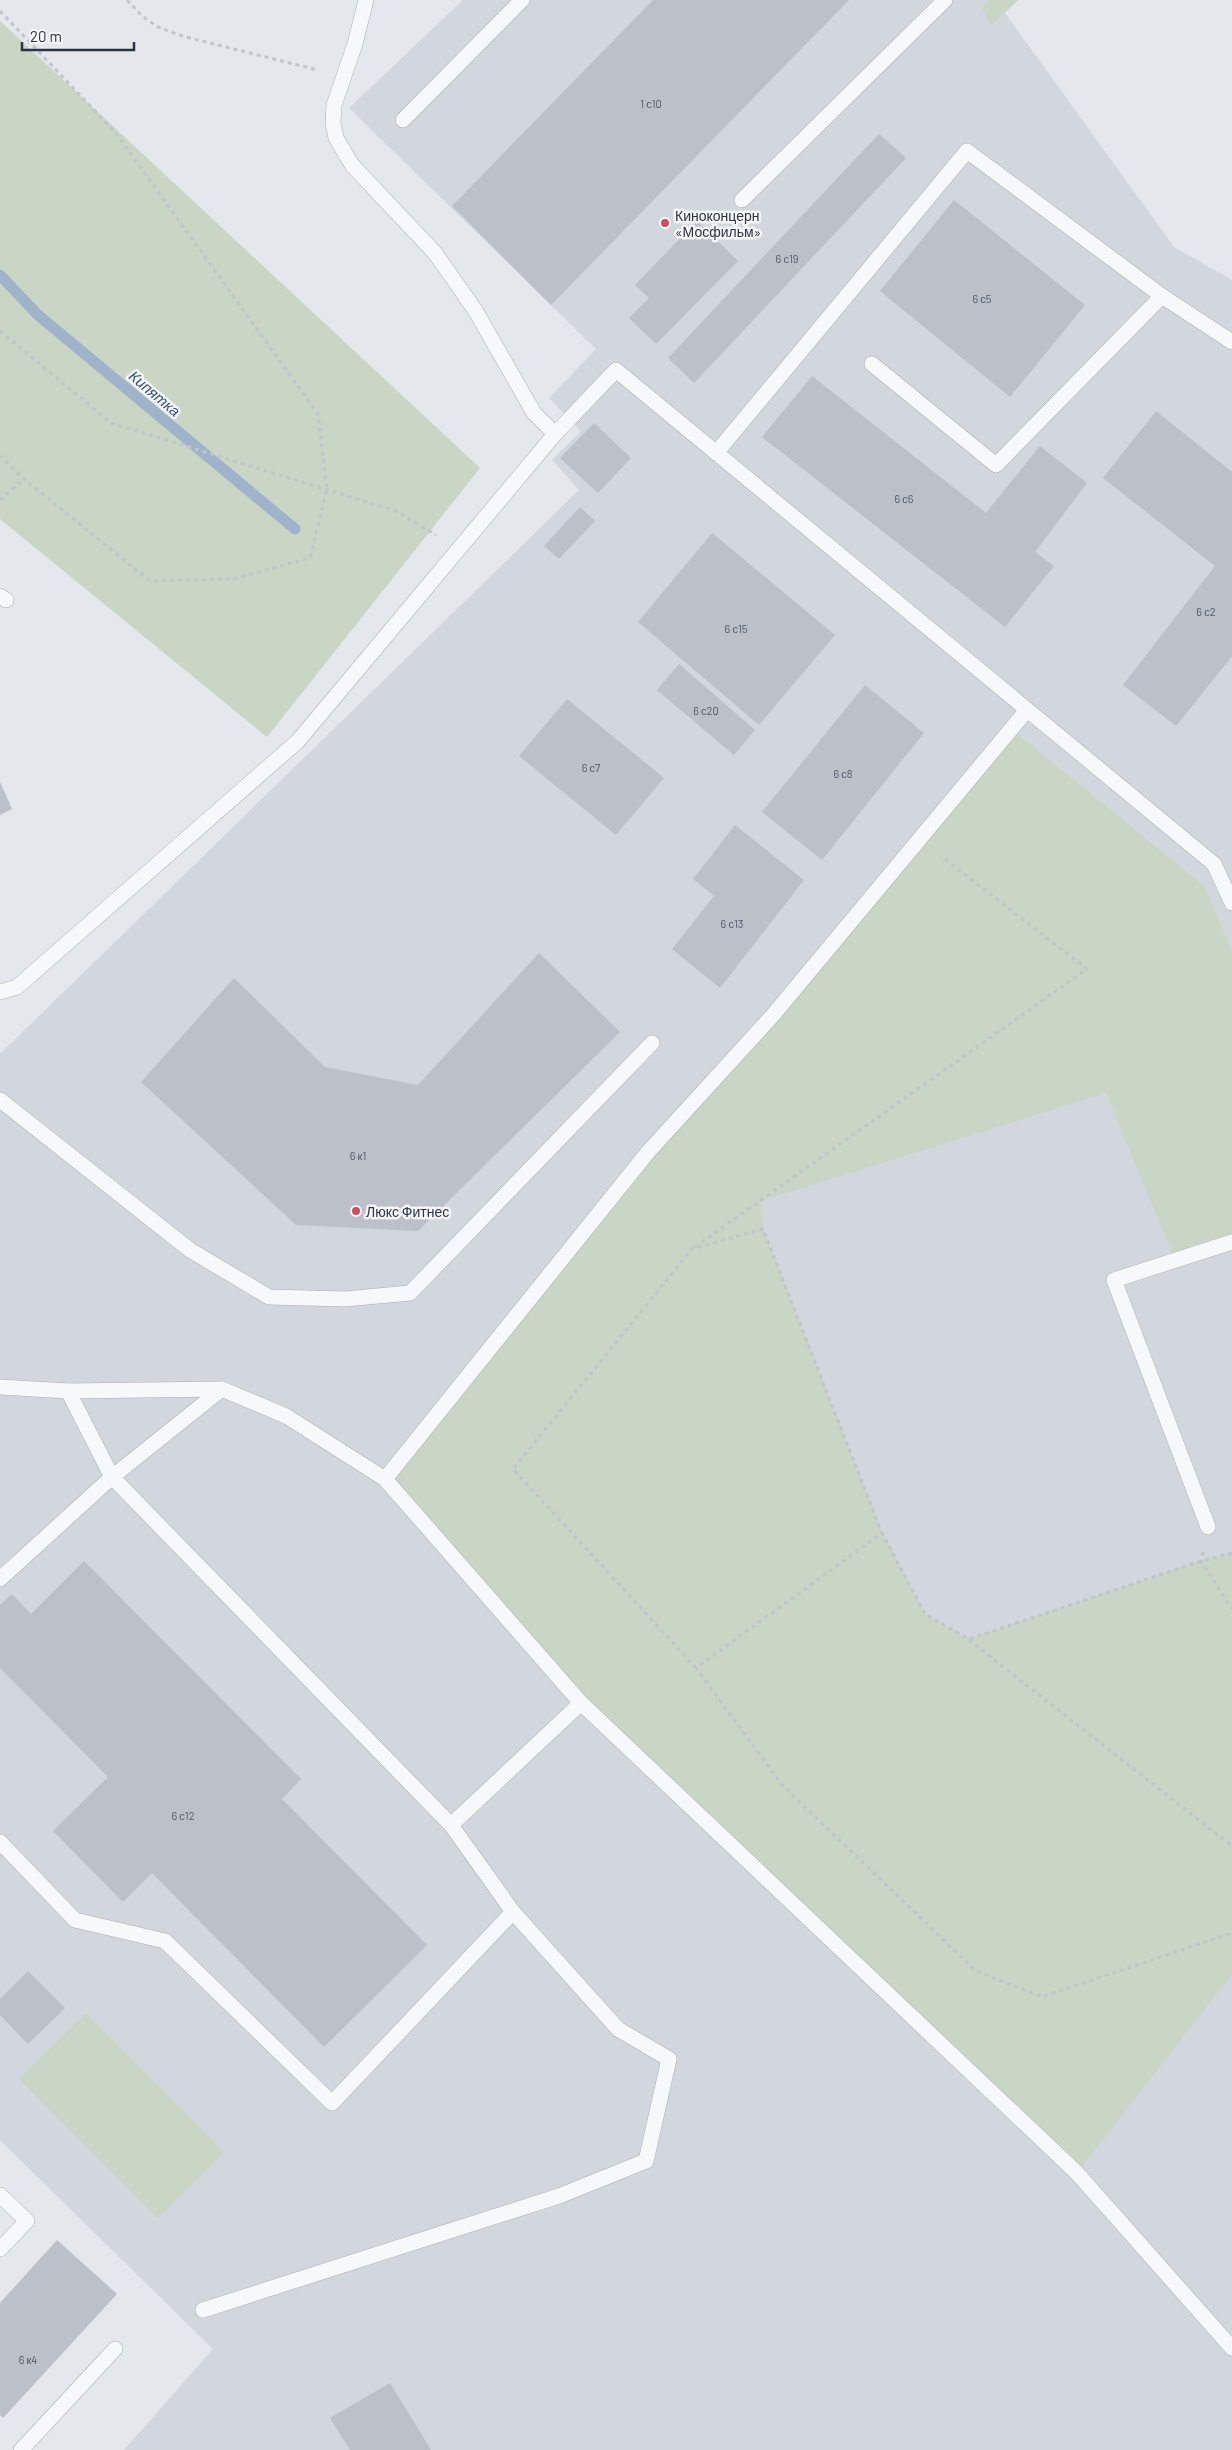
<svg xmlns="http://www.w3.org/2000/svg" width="1232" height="2450" viewBox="0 0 1232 2450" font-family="Barlow,sans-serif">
<rect width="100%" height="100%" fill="#e4e7ec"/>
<path fill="#d2d6dd" d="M463,0h555l-13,13 169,234 58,33v2170h-1108l89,-101 -213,-209v-1086l579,-564 -27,-30 29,-29 -32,-33 47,-49 -247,-241z"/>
<g fill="#c9d5c5">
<path d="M990,0h28l-27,25 -9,-17z"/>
<path d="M0,21l480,447 -213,269 -267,-218z"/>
<path d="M1011,729l193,157 28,65v291l-57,18 -69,-167 -346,108 3,28 119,304 43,81 44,25 232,-78 31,-8v421l-155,199 -496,-470 -196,-224 263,-327z"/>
<path d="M86,2013l138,140 -67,65 -138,-139z"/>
</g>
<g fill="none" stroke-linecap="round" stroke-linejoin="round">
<path stroke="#a0b3ca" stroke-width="11" d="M0,275l38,40 257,214"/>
</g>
<g fill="#bbc0c9">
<path d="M653,0h196l-298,305 -99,-99z"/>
<path d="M879,134l27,24 -212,225 -26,-25z"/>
<path d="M954,200l131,105 -75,92 -130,-106z"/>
<path d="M697,221l41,40 -82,83 -27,-26 20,-20 -14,-13z"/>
<path d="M812,376l174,137 54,-67 47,37 -52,69 19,14 -49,61 -243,-190z"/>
<path d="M1156,411l76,61v184l-56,70 -53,-41 92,-119 -112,-88z"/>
<path d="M594,423l37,35 -33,35 -38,-35z"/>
<path d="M580,507l15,14 -36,38 -15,-13z"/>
<path d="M712,533l123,102 -76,90 -121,-103z"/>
<path d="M679,664l76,66 -21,25 -77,-65z"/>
<path d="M865,685l59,48 -102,127 -60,-48z"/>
<path d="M567,699l97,79 -48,57 -97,-79z"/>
<path d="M0,782l12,27 -12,6z"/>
<path d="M735,825l69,55 -84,108 -48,-39 42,-53 -21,-17z"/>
<path d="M539,953l81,79 -202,199 -122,-6 -155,-143 93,-104 91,89 93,18z"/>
<path d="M84,1561l217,218 -19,20 145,146 -103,102 -172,-174 -29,29 -70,-71 55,-54 -108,-109v-63l12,-11 19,20z"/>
<path d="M28,1971l37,37 -37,36 -28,-29v-16z"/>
<path d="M57,2240l60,54 -114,124 -3,-3v-112z"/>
<path d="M390,2383l41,67h-81l-20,-32z"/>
</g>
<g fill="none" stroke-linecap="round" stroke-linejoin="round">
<defs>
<g id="lane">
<path d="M366,0l-11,44 -21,61 -1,18 3,15 16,27 83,88 40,57 59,103 21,21"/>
<path d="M403,120l119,-120"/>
<path d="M742,200l203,-200"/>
<path d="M872,364l124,101 166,-169"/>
<path d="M716,453l251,-302 195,145 70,46"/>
<path d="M0,596l6,4"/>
<path d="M0,992l17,-5 281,-246 257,-307 61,-64 598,494 18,39"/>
<path d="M0,1100l190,150 79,47 76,2 65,-6 242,-250"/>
<path d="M0,1387l68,4 154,-2 64,27 99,63 196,224 496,470 155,175"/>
<path d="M68,1391l44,86 339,348 62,87 105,117 51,30 -23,102 -87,35 -356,114"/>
<path d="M385,1479l263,-327 125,-137 254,-305"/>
<path d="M1208,1527l-94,-247 118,-38"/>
<path d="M0,1579l112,-102 110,-88"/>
<path d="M451,1825l130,-122"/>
<path d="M0,1842l75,78 90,21 167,162 181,-191"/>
<path d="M0,2195l27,26 -27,28"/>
<path d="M21,2450l94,-101"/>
</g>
</defs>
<use href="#lane" stroke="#a9aeb6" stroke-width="16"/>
<g stroke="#c2c5cb" stroke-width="3" stroke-dasharray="4 4" stroke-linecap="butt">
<path d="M127,0l15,16 16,11 24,9 136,34"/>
<path d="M0,11l115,121 203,282 9,75 -17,69 -77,21 -83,2 -126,-102 -24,-23"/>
<path d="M0,331l111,92 285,88 40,24"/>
<path d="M0,500l24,-21"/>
<path d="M695,1247l392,-278 -146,-113"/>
<path d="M1203,1552l-2,9 31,48"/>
<path d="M1232,1553l-31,8 -232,78 -44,-25 -43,-81 -186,135 87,118 193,185 66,26 190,-64"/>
<path d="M969,1640l263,206"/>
<path d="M696,1668l-183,-199 179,-220 71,-20 119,304"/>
</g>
<use href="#lane" stroke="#f7f8fa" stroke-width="15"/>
</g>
<g fill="#cc4d5b" stroke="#f4f6f9" stroke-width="2">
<circle cx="665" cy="223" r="5"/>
<circle cx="356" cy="1211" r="5"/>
</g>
<g text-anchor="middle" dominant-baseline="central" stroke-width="5" stroke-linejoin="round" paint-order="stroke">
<g font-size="11" fill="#505765">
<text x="651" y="103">1 с10</text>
<text x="787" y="258">6 с19</text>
<text x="982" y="298">6 с5</text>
<text x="904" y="498">6 с6</text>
<text x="1206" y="611">6 с2</text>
<text x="736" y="628">6 с15</text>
<text x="706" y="710">6 с20</text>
<text x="591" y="767">6 с7</text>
<text x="843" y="773">6 с8</text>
<text x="732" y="923">6 с13</text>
<text x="358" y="1155">6 к1</text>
<text x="183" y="1815">6 с12</text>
<text x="28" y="2359">6 к4</text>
</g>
<g font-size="14" fill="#2c3444" stroke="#f4f6f9" text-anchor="start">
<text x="675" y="215">Киноконцерн<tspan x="675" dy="16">«Мосфильм»</tspan></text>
<text x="366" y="1211">Люкс Фитнес</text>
</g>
<g font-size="15" font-style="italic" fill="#365177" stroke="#f4f6f9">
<text transform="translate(155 393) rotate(40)">Кипятка</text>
</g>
</g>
<path d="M22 42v8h112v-8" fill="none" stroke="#2c3444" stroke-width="2.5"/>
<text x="30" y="42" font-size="15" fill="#2c3444" stroke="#f4f6f9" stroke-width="4" paint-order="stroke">20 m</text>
</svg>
